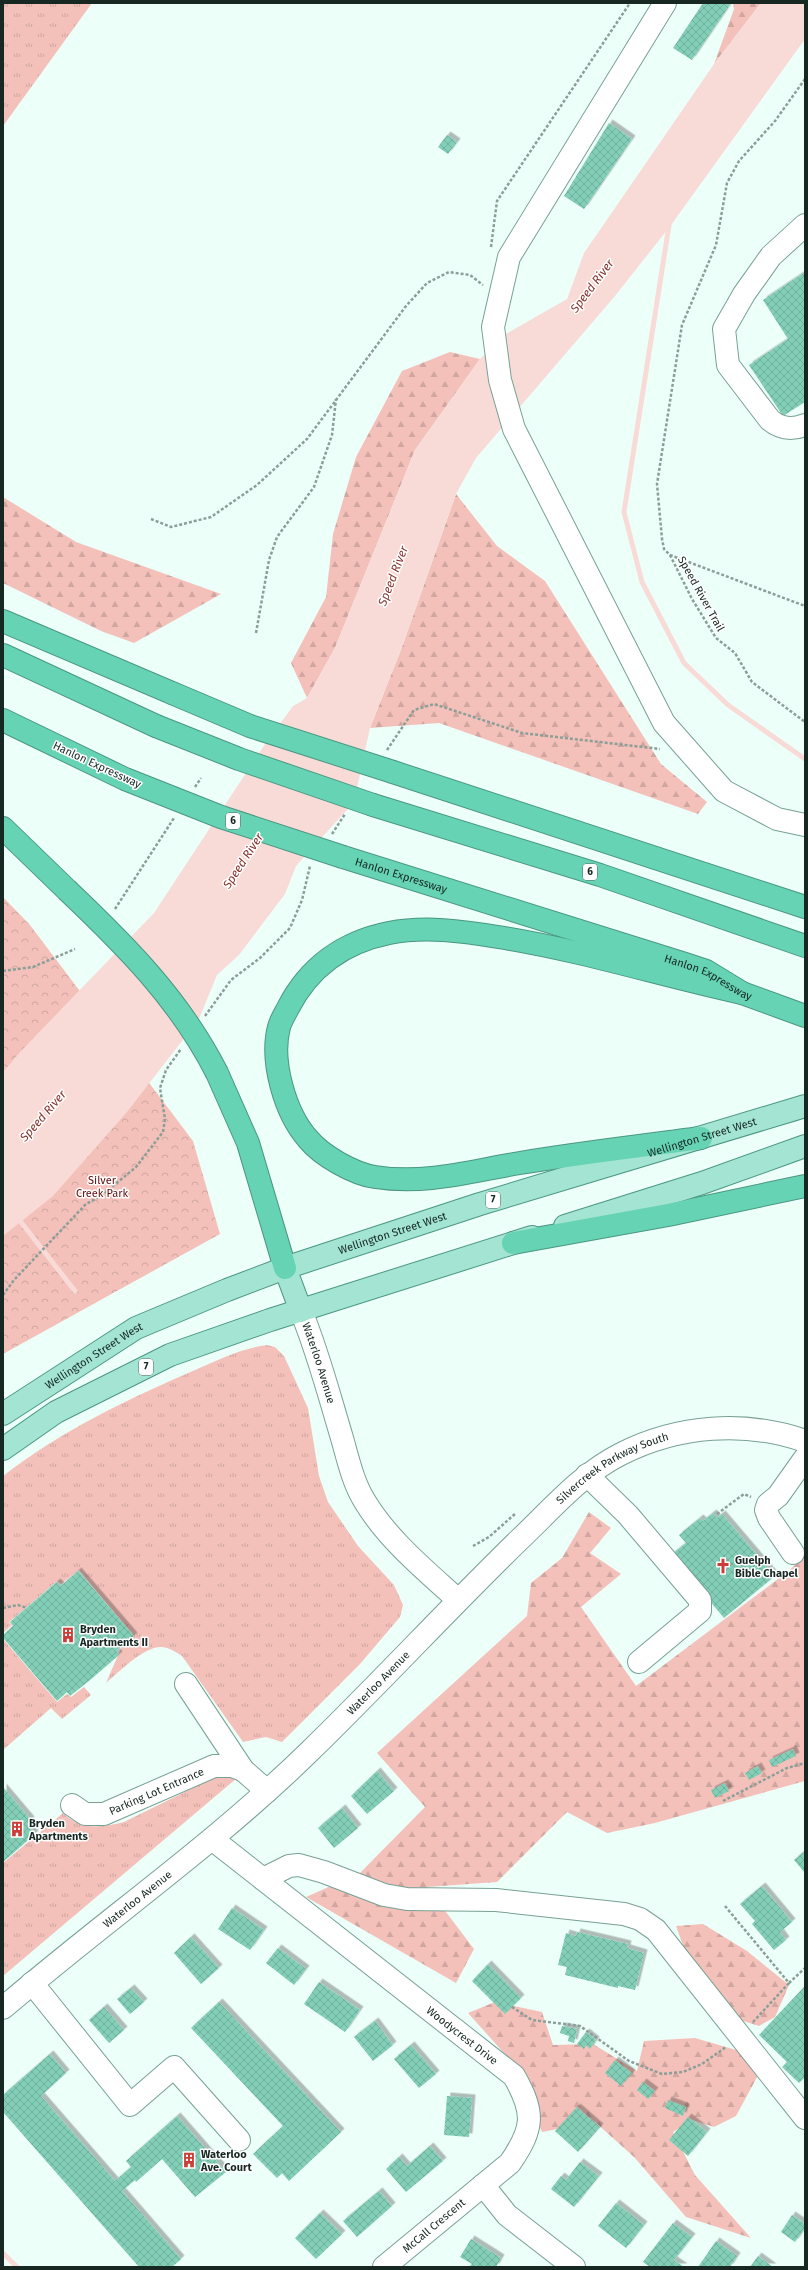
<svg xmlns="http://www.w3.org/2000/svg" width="808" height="2270" viewBox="0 0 808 2270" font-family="'Fira Sans',sans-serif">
<defs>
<pattern id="grass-tufts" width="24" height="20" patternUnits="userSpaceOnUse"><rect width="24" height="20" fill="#f3c1ba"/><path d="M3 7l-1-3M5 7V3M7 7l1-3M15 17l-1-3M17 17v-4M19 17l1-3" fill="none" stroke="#d0a6a0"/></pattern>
<pattern id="forest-firs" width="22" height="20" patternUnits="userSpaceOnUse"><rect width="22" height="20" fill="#f3c1ba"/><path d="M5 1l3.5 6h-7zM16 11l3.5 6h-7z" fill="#d0a6a0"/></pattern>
<pattern id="park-crowns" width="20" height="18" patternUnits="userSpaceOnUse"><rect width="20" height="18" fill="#f3c1ba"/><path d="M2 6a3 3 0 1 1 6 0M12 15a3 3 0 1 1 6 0" fill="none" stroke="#d0a6a0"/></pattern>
<pattern id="building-cross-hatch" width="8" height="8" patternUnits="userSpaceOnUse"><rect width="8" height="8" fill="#82ceb7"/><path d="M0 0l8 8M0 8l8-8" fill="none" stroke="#70b19d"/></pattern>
<filter id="shadow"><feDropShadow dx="3.5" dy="-3.5" stdDeviation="0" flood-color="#0004"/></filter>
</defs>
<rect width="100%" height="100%" fill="#edfff9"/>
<g fill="url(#grass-tufts)">
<path d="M3,3h89l-89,123z"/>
<path d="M267,1345l8,2 9,9 24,52 11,68 9,26 30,44 36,39 9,20 -3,12 -40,47 -78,78 -16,-5 -23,5 -61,-86c-6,-4 -12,-8 -20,-9 -18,-1 -43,25 -56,36l16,-37 12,-10 -55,-66 -18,14 -4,-3 -48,41 3,3 -9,8v-157c58,-45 125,-77 192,-106 23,-10 47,-22 72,-25z"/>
<path d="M3,1639l54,63 10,-8 4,3 13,-10 7,8 -29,24 -11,-11 -48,42z"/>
<path d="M219,1775l18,3 -234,198v-113l60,-50c18,17 38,15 61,9z"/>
</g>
<g fill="url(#forest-firs)">
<path d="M733,3h28l-47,61 20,-55z"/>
<path d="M450,352l30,7 -65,91 -80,198 -28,50 -16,-35 35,-66 7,-63 23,-77 46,-86z"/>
<path d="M456,494l41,52 48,35 116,183 46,38 -9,12 -259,-91 -69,5 32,-81z"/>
<path d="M3,497l73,45 145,52 -87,49 -33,-12 -98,-48z"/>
<path d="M589,1512l22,16 -21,25 31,21 -40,33 55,79 150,-113 19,-17v225l-150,42 -48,10 -40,-21 -70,70 -70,5 47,62 -18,34 -150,-86 54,-24 65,-66 -48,-54 150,-137 4,-33 31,-25z"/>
<path d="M703,1924l44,27 42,34 -14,32 -16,9 -53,-17 -30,-83z"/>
<path d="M495,2002l47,10 11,33 40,-1 44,27 7,-30 51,-3 48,14 19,16 -26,48 -22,11 -22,-7 -19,12 22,43 56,63 -65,-21 -52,-60 -39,-35 -53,10 -29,-69 -45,-50z"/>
</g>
<path fill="url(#park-crowns)" d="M3,897l27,28 163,216 27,93 -217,120z"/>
<path fill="#f8dbd7" d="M761,3h44v36l-134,186 -56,71 -139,162 -20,36 -54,153 -32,81 -16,74 -58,64 -11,28 -46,61 -22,20 -18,44 -72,93 -74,84 -50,40v-164l18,-21 133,-138 111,-169 28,-38 14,-8 28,-50 80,-198 65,-91 26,-25 61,-35 17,-46 130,-189z"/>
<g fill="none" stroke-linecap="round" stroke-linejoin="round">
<g stroke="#f8dbd7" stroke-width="5">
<path d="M670,219l-46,293 18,70 42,81 44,42 77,54"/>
<path d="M17,1217l58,74"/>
<path d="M3,2253l14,14"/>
</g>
</g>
<g fill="url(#building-cross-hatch)" filter="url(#shadow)">
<path d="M703,3h28l-39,57 -19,-12z"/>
<path d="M609,123l23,16 -48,70 -20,-13z"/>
<path d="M447,135l10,7 -9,12 -10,-7z"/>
<path d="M805,272v130l-22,14 -34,-51 39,-26 -25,-39z"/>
<path d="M713,1513l4,5 5,-4 53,62 -51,42 -53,-63 15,-12 -7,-8 21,-17 3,3z"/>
<path d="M78,1571l56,65 -18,15 3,4 -29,25 -20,16 -3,-4 -10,9 -54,-63v-3l10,-9 -3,-4 47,-40 4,4z"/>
<path d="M793,1749l3,7 -24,11 -3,-7z"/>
<path d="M758,1766l4,7 -13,7 -4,-7z"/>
<path d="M377,1771l17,20 -27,23 -16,-18z"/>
<path d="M725,1783l4,8 -14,7 -4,-8z"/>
<path d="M3,1787l28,33 -4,4 8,10 -32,28z"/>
<path d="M342,1808l16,20 -24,20 -16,-20z"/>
<path d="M805,1851v22l-11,-13z"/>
<path d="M762,1886l30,36 -12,10 6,8 -12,10 -22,-26 3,-3 -15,-17z"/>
<path d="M232,1908l32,22 -14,20 -32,-21z"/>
<path d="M577,1932l51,12 -1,4 17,5 -9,37 -17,-4v2l-53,-13 2,-8 -9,-2 8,-32 10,3z"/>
<path d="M191,1937l28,31 -18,16 -27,-31z"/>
<path d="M278,1948l28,21 -12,16 -28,-22z"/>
<path d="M488,1964l33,34 -16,16 -33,-33z"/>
<path d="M319,1982l41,28 -15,22 -41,-28z"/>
<path d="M805,1986v91l-6,6 -17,-16 5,-5 -28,-27z"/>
<path d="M131,1988l13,14 -14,12 -13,-15z"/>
<path d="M219,2002l122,130 -52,49 -7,-8 -5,5 -24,-24 30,-28 -92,-98z"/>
<path d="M104,2007l20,23 -15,13 -20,-23z"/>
<path d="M375,2021l18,24 -20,16 -19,-24z"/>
<path d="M562,2026l15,3 -3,14 -6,-2 1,-5 -9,-3z"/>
<path d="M586,2032l10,8 -6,9 -4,-4 -2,4 -7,-5z"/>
<path d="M411,2045l25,29 -17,14 -25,-29z"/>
<path d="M50,2054l16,19 -25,23 74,85 16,-14 -5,-6 51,-45 49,56 -31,25 -33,-38 -26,23 -1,-2 -13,11 59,68 -9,8h-33l-136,-155v-17z"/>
<path d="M615,2060l17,13 -11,13 -16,-13z"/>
<path d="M643,2082l12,9 -7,8 -11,-9z"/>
<path d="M447,2096l25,2 -3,39 -25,-2z"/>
<path d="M668,2100l18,7 -3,9 -18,-8z"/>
<path d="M577,2107l23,20 -22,25 -23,-21z"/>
<path d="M688,2117l19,15 -19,24 -19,-16z"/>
<path d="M430,2146l13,15 -37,31 -20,-23 13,-12 8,9z"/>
<path d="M580,2162l19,14 -25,31 -23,-18 10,-13 5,4z"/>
<path d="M379,2191l13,15 -35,31 -14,-16z"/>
<path d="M616,2203l28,22 -18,23 -28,-22z"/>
<path d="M320,2213l22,21 -26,25 -21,-21z"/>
<path d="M792,2215l13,9v4l-10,14 -14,-10z"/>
<path d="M673,2223l19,14 -18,23 10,7h-34l-7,-5z"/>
<path d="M471,2239l30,19 -5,9h-27l3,-3 -12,-7z"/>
<path d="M716,2241l21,15 -7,11h-32z"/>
<path d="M758,2256l15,11h-23z"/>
</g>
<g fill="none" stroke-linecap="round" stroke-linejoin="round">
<defs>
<g id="minor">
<path d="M665,3l-156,254 -16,70 7,53 14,49 150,294 60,68 53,28 28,6"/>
<path d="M805,225l-34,31 -27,38 -20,35 4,36 42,55c11,9 22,10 35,5"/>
<path id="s1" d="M301,1311c17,41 28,84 41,127 6,21 11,44 22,62 23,39 61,70 94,100"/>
<path d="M587,1475l41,40 72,85v11l-61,51"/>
<path d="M793,1553l-24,-35 -3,-8 2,-6 10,-8 27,-38"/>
<path d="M186,1684l57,86 24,21"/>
<path id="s2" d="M72,1805l13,9h19l110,-48h18l11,4"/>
<path id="s3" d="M212,1839l302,237c21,37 20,52 -4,87l-126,104"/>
<path d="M263,1879l26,-13 10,-1 25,7 60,23 23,4 89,1 128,14 16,5 16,11 149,188"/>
<path d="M32,1983l98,122 44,-38 65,73"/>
<path id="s4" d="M3,2008c101,-87 211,-163 307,-257 71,-69 138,-142 209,-211 32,-30 62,-66 102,-86 57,-29 124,-34 184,-13"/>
<path d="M483,2185l24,30 67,52"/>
</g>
<g id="major">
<path d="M565,1226l137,-43 103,-37"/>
<path d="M285,1268l16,43"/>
<path id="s5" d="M3,1414l133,-86 91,-38 58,-22 195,-64 325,-98"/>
<path d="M3,1449l53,-37 114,-57 100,-35 262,-83"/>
</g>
<g id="highway">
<path d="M3,621l169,72"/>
<path d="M3,655l153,71"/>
<path d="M3,720l122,59"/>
<path d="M393,772l412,135"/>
<path d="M373,805l227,70 205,71"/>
<path d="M3,828l64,62"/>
<path id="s6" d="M343,857l342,107 21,7 36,22 63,23"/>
<path d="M217,1073l31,70 37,125"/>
<path d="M701,1138c-60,8 -121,15 -181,25 -49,8 -94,22 -145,14 -21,-3 -53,-21 -67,-38 -23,-26 -38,-78 -29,-112 2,-7 6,-13 9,-19 21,-41 56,-66 101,-75 36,-7 73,-2 109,4 83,13 162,38 244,56"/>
<path d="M513,1243l155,-28 137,-29"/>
</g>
</defs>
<use href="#minor" stroke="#77a194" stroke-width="24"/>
<use href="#major" stroke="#4a9781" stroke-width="24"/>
<use href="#highway" stroke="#4a9781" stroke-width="24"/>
<g stroke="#8c9e98" stroke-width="2.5" stroke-dasharray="3 2" stroke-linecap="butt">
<path d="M805,79l-30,42 -36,40 -12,22 -11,62 -34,80 -25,159 5,55 2,10 6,6 135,51"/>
<path d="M491,247l6,-46 133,-198"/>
<path d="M151,519l20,8 40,-10 46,-32 50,-46 99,-133 21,-23 22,-11 21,3 13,10"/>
<path d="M670,555l22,44 24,39 19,15 17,29 53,40"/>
<path d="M256,633l13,-73 8,-23 37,-50 18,-52 4,-36"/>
<path d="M387,750l27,-40 20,-6 88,29 138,16"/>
<path d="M195,787l6,-9"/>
<path d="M332,834l13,-20"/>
<path d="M115,909l59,-91"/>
<path d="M3,971l30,-4 42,-18"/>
<path d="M205,1016l26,-36 29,-22 30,-30 12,-28 8,-34"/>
<path d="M3,1295l11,-15 72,-76 15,-8 35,-29 27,-35 2,-13 -5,-31 6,-18 15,-21"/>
<path d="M717,1514l27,-20 7,3"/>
<path d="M473,1546l16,-9 27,-24"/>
<path d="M3,1608l15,-3 9,3"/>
<path d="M723,1801l64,-33 18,-5"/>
<path d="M725,1906l64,77 16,-15"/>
<path d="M512,2007l20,13 48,6 49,35 33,13 21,-2 19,-8 24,-17"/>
<path d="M753,2022l36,-39"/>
</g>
<use href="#minor" stroke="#fff" stroke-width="22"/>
<use href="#major" stroke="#a3e5d2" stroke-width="22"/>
<use href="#highway" stroke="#66d3b4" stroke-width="22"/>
<defs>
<g id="highway-bridge">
<path d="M172,693l78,33 143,46"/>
<path d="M156,726l83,33 134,46"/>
<path d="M125,779l96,38 122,40"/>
<path d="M67,890c59,56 113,110 150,183"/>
</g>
</defs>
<use href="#highway-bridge" stroke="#4a9781" stroke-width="24" stroke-linecap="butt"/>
<use href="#highway-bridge" stroke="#66d3b4" stroke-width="22"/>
</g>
<defs>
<symbol id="church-bare" viewBox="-9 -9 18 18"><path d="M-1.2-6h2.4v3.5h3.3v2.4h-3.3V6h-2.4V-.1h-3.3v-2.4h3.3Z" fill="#cb3d36" stroke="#fff" stroke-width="2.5" paint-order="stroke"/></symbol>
<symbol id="building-bare" viewBox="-9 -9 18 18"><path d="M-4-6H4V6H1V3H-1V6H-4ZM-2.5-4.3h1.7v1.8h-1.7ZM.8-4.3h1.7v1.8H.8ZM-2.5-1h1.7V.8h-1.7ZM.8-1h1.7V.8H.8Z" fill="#cb3d36" stroke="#fff" stroke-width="2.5" paint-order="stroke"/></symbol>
</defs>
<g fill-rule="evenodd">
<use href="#church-bare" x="712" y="1555" width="22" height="22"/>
<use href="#building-bare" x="57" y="1624" width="22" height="22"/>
<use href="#building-bare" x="6" y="1818" width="22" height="22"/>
<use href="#building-bare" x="178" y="2149" width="22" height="22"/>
</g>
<g text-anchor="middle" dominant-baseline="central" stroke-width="3" stroke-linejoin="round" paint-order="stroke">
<g fill="#fff" stroke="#5d6865" stroke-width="1">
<rect x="226" y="813" width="14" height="16" rx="3"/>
<rect x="583" y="864" width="14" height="16" rx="3"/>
<rect x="486" y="1192" width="14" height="16" rx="3"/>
<rect x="139" y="1359" width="14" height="16" rx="3"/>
</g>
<g font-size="10" font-weight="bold" fill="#172823">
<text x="233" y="821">6</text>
<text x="590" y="872">6</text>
<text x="493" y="1200">7</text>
<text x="146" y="1367">7</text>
</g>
<g font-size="11" fill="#172823" stroke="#fff">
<text transform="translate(701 594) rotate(61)">Speed River Trail</text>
<text transform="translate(97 765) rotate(25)">Hanlon Expressway</text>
<text stroke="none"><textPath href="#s6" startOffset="61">Hanlon Expressway</textPath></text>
<text stroke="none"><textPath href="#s6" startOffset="385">Hanlon Expressway</textPath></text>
<text stroke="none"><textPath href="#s5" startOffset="756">Wellington Street West</textPath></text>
<text stroke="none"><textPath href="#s5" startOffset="432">Wellington Street West</textPath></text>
<text stroke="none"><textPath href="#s5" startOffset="108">Wellington Street West</textPath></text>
<text stroke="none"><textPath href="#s1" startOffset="55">Waterloo Avenue</textPath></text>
<text stroke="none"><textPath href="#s4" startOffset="817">Silvercreek Parkway South</textPath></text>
<text stroke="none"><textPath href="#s4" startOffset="497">Waterloo Avenue</textPath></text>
<text stroke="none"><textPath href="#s2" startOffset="92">Parking Lot Entrance</textPath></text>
<text stroke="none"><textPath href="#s4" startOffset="173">Waterloo Avenue</textPath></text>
<text stroke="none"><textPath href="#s3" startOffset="318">Woodycrest Drive</textPath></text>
<text transform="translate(434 2226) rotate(-40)">McCall Crescent</text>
</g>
<g font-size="11" fill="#5f100e" stroke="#fff">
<text x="102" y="1180">Silver<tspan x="102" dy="13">Creek Park</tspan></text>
</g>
<g font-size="11" font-weight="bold" fill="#172823" stroke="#fff" text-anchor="start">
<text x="735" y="1560">Guelph<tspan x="735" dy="13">Bible Chapel</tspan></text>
<text x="80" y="1629">Bryden<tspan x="80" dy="13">Apartments II</tspan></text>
<text x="29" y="1823">Bryden<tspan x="29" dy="13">Apartments</tspan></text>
<text x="201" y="2154">Waterloo<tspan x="201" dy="13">Ave. Court</tspan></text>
</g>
<g font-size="12" font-style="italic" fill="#84332d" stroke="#fff">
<text transform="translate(592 286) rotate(-53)">Speed River</text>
<text transform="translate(393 576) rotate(-69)">Speed River</text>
<text transform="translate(243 861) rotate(-57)">Speed River</text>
<text transform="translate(43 1116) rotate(-49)">Speed River</text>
</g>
</g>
<rect width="808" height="2270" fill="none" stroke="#172823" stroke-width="8"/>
</svg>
